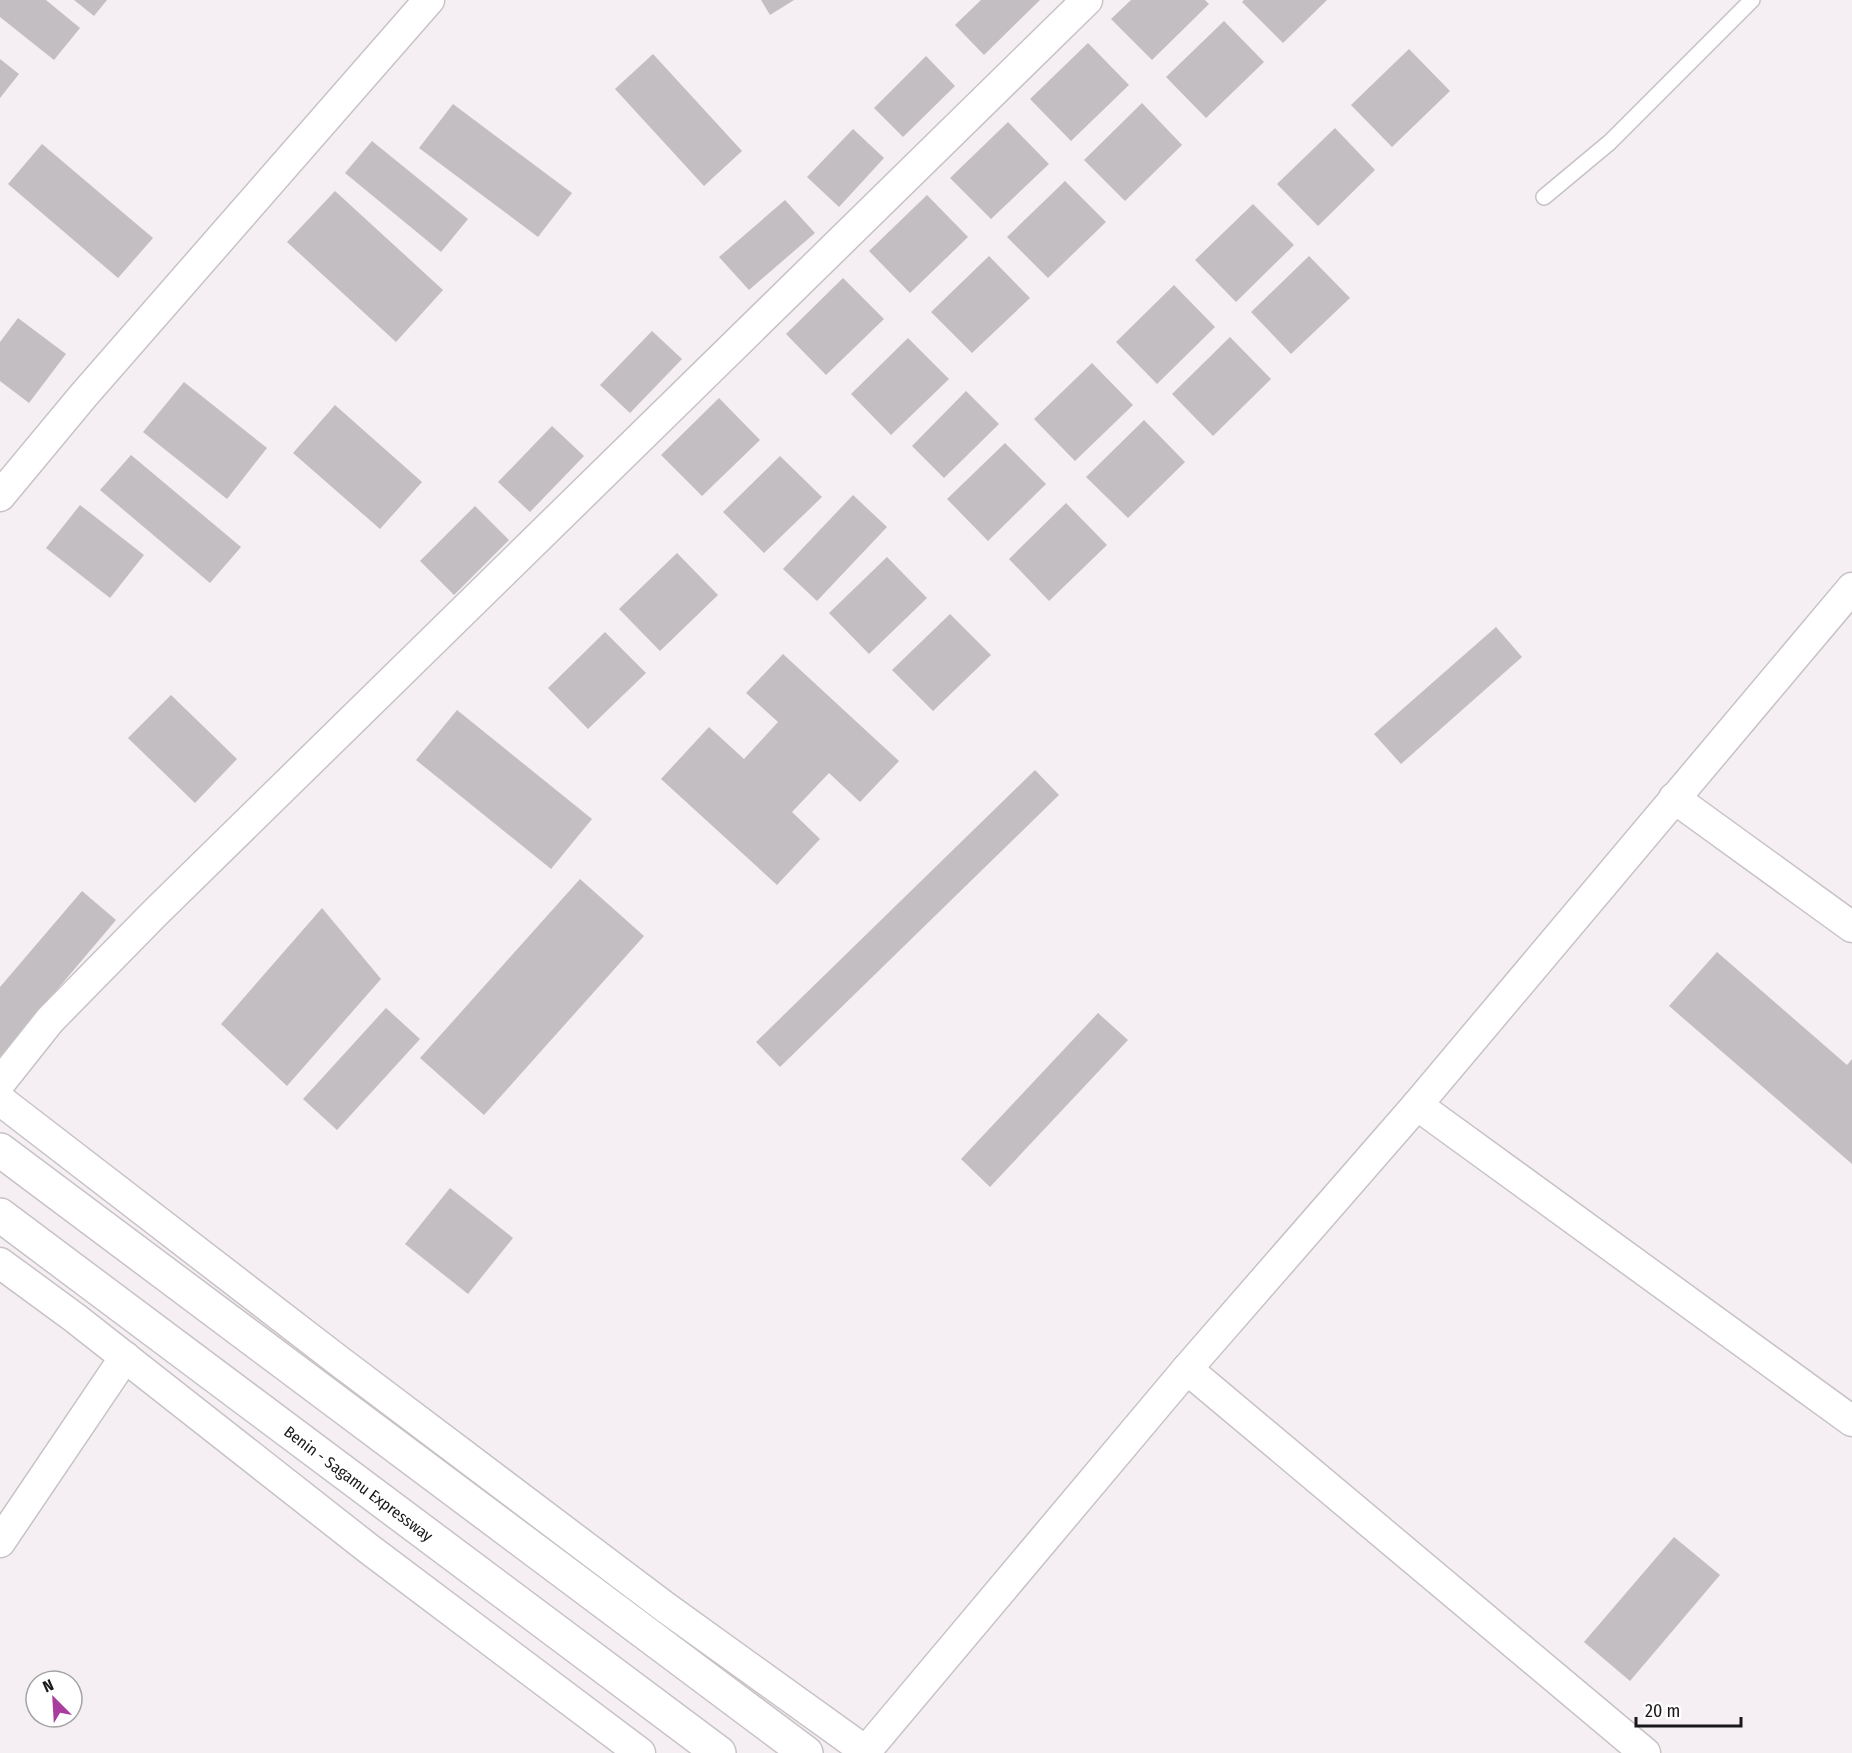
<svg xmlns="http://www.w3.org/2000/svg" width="1852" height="1753" viewBox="0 0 1852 1753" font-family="'Fira Sans Condensed',sans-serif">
<rect width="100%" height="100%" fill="#f5eff4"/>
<g fill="#c3bec2">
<path d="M0,0h46l34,28 -26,32 -54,-43z"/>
<path d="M74,0h33l-13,16z"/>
<path d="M761,0h33l-24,15z"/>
<path d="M981,0h59l-56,55 -29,-30z"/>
<path d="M1131,0h74l4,4 -57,56 -41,-41z"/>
<path d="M1244,0h83l-44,43 -41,-41z"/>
<path d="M1224,21l40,41 -58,56 -40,-41z"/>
<path d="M1088,43l41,42 -58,56 -41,-42z"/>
<path d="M1409,49l41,42 -58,56 -41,-42z"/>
<path d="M653,54l89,97 -38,35 -89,-97z"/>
<path d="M926,56l29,30 -52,51 -29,-29z"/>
<path d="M0,59l19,15 -19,24z"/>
<path d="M1142,103l40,42 -57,56 -41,-41z"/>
<path d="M453,104l119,89 -34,44 -119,-89z"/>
<path d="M1008,122l41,42 -58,55 -41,-41z"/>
<path d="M1335,128l40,42 -57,56 -41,-42z"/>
<path d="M853,129l31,29 -45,49 -32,-30z"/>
<path d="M372,141l96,78 -27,33 -96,-79z"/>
<path d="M42,144l111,94 -35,40 -110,-94z"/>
<path d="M1065,181l41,41 -58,56 -41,-41z"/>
<path d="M335,191l108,99 -47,52 -109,-100z"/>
<path d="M927,195l41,42 -58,56 -41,-42z"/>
<path d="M785,200l30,33 -66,57 -30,-33z"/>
<path d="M1253,204l41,41 -58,57 -41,-42z"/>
<path d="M989,256l41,42 -58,55 -41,-41z"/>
<path d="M1309,256l41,42 -59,56 -40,-42z"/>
<path d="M843,278l41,41 -58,56 -40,-41z"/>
<path d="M1174,285l41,42 -58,57 -41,-42z"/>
<path d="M18,318l48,36 -37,49 -29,-22v-39z"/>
<path d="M652,331l30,28 -52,54 -30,-28z"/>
<path d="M1230,337l41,42 -58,57 -41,-42z"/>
<path d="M908,338l41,41 -58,56 -40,-41z"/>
<path d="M1092,363l41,42 -58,56 -41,-42z"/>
<path d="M184,382l83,66 -40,51 -84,-67z"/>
<path d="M966,391l33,33 -55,54 -32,-32z"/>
<path d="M719,398l41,42 -58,56 -41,-41z"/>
<path d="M335,405l87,77 -42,47 -87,-76z"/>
<path d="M1144,420l41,42 -57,56 -42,-41z"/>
<path d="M552,426l32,30 -54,56 -32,-30z"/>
<path d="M1005,443l41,41 -58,57 -41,-42z"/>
<path d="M131,455l110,92 -31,36 -110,-93z"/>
<path d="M780,456l42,41 -58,56 -41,-41z"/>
<path d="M853,495l34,32 -70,74 -34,-32z"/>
<path d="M1066,503l41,42 -58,56 -40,-42z"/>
<path d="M80,505l64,50 -34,43 -64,-50z"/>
<path d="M475,506l34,34 -55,55 -34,-34z"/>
<path d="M677,553l41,42 -58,56 -41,-42z"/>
<path d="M887,557l40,41 -58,56 -40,-41z"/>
<path d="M950,614l41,41 -58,56 -41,-41z"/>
<path d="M1496,627l26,30 -121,107 -27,-30z"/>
<path d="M605,632l41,41 -58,56 -40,-41z"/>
<path d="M783,654l116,107 -39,41 -31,-29 -37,39 28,27 -43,46 -116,-106 48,-52 35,32 34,-37 -32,-29z"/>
<path d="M171,695l66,64 -42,44 -67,-65z"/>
<path d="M457,710l135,109 -41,50 -135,-109z"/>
<path d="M1035,770l24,25 -279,272 -24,-25z"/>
<path d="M580,879l64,57 -160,179 -64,-57z"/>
<path d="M82,891l34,29 -116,137v-70z"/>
<path d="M322,908l59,71 -94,107 -66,-62z"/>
<path d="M1717,952l130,113 5,-6v105l-183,-158z"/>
<path d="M386,1008l34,31 -83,91 -34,-31z"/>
<path d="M1098,1013l30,27 -138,147 -29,-28z"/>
<path d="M450,1188l63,50 -45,56 -63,-50z"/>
<path d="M1674,1537l46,38 -90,106 -46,-39z"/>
</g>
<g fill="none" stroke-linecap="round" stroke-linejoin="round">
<defs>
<path id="service" d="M1544,197l66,-55 142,-142"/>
<g id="minor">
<path d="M0,496l83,-100 346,-396"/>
<path d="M1674,798l178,129"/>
<path d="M0,1083l50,-63 105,-107 932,-913"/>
<path d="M0,1100l339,261 326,246 203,146"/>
<path d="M1417,1105l435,316"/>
<path d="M0,1263l75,55 294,231 271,204"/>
<path d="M1187,1369l458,384"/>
<path d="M0,1542l125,-185"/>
<path d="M866,1751l321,-382 230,-264 435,-517"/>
</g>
<g id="trunk">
<path d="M0,1150l806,603"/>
<path id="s1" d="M0,1215l719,538"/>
</g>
</defs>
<use href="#service" stroke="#c8c2c7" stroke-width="18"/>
<use href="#minor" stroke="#c8c2c7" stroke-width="33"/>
<use href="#trunk" stroke="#c8c2c7" stroke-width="36"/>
<use href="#service" stroke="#fff" stroke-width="15"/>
<use href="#minor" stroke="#fff" stroke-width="30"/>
<use href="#trunk" stroke="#fff" stroke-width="33"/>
</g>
<g text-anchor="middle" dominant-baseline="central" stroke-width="6" stroke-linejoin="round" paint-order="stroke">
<g font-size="16" fill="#1a181a" stroke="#fff">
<text stroke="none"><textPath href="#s1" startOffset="448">Benin - Sagamu Expressway</textPath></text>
</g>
</g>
<g transform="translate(54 1699) rotate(336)"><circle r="28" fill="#ffffff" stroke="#a3a3a3" stroke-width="1.5"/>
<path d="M0-4.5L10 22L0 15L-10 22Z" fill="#a83d9e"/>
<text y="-9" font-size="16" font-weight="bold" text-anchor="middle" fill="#1a181a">N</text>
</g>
<path d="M1636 1717v9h105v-9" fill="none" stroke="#1a181a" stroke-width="3"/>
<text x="1645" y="1717" font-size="18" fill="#1a181a" stroke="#ffffff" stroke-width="4.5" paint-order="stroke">20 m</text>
</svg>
